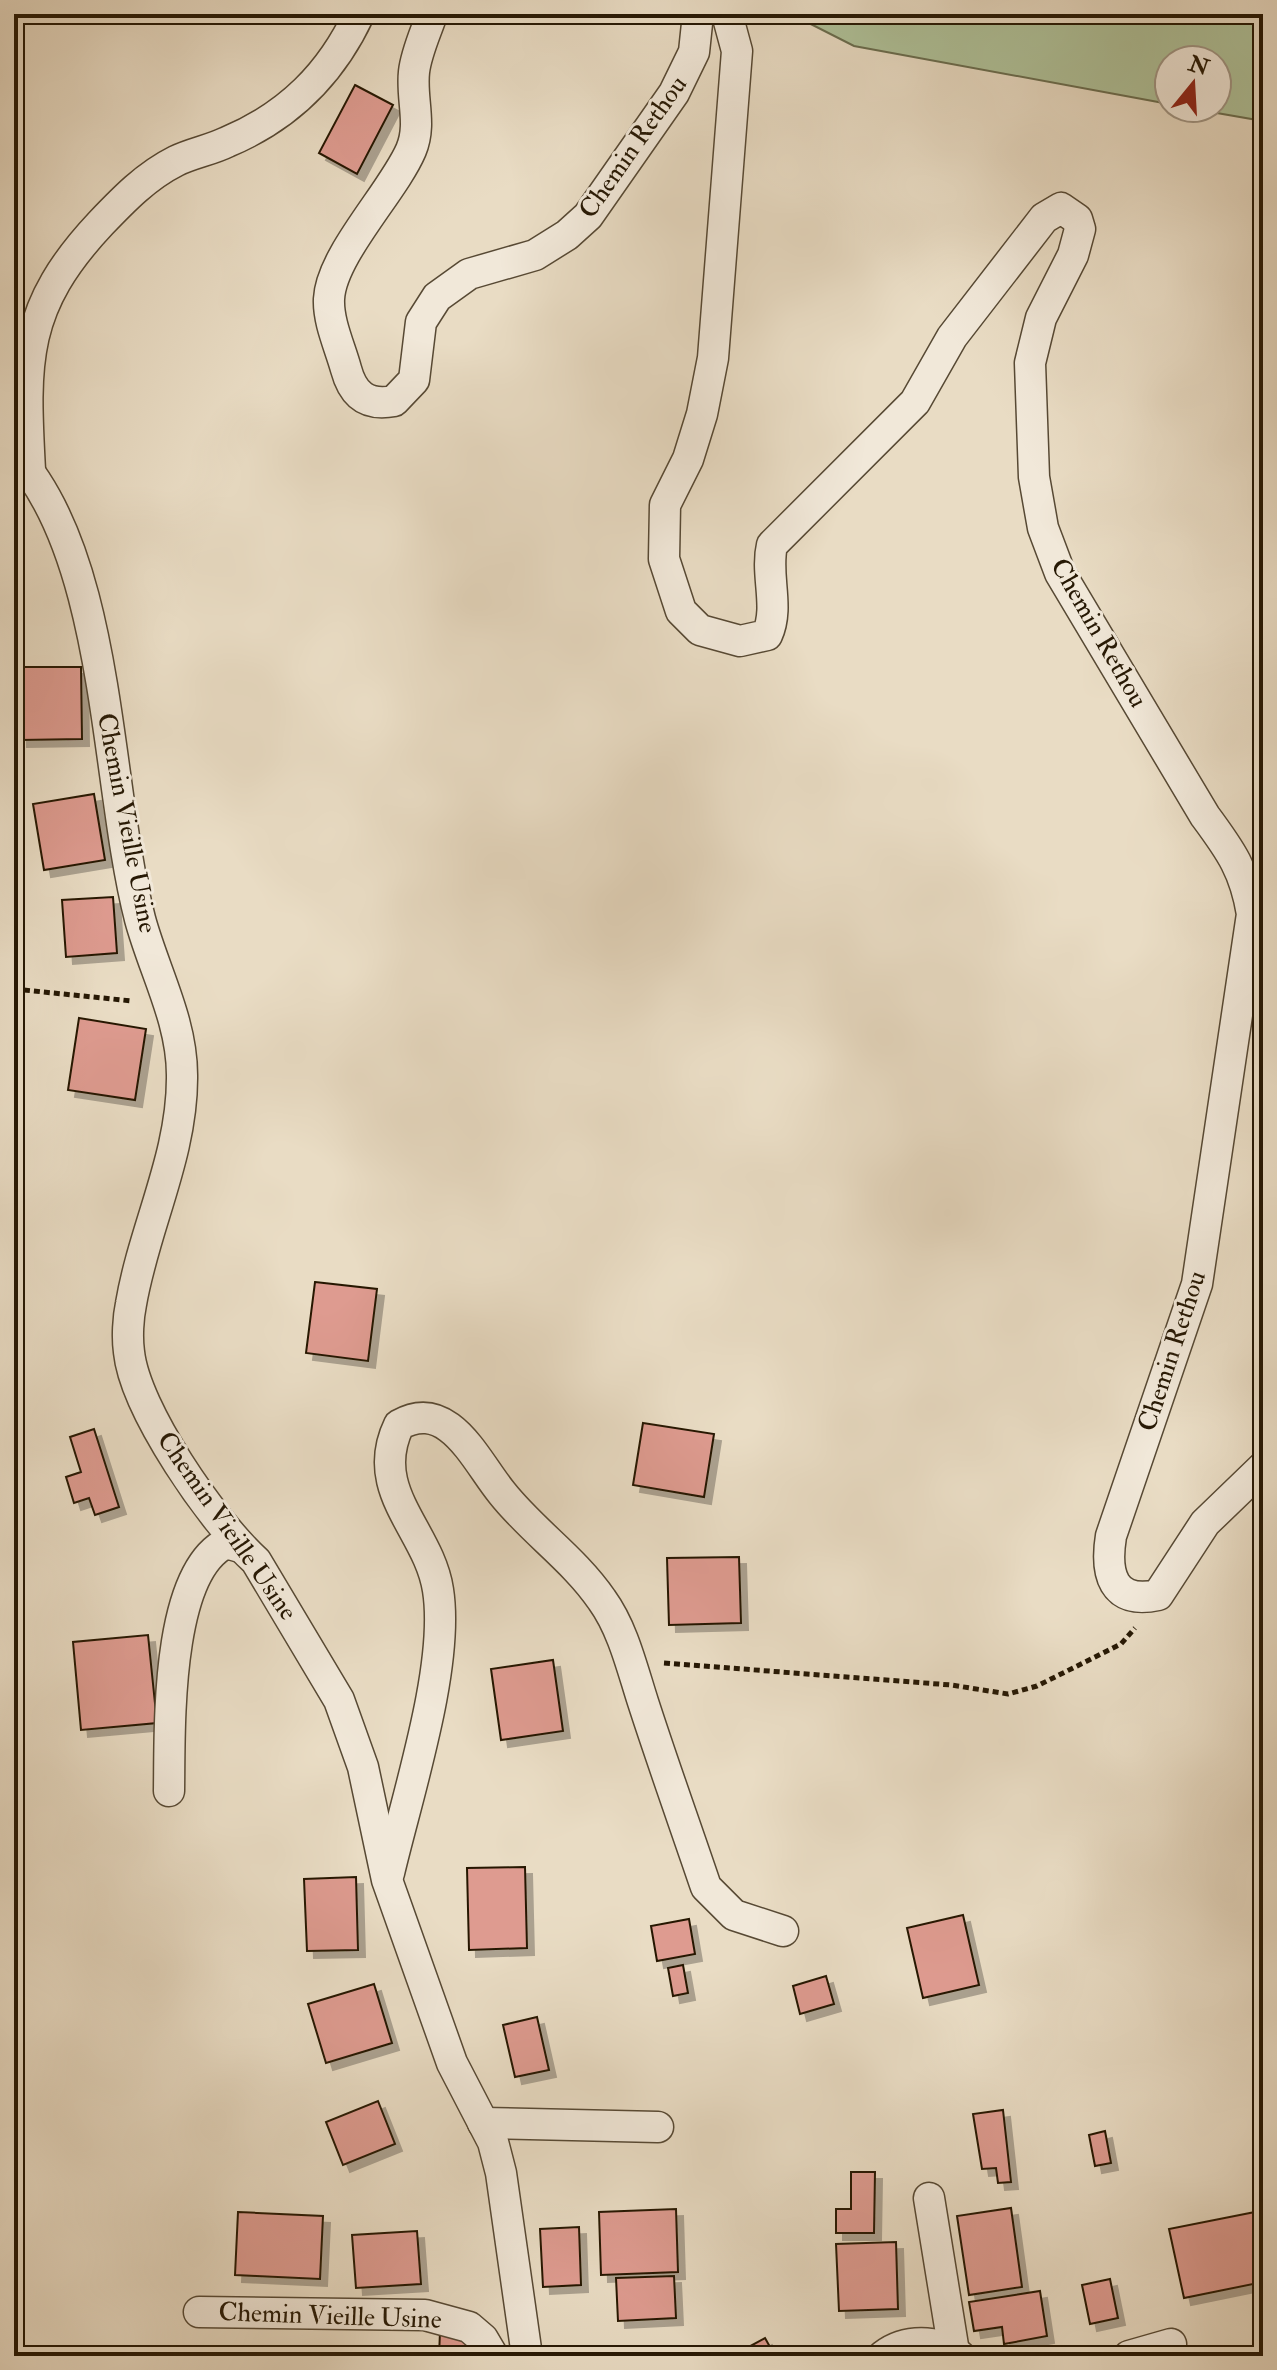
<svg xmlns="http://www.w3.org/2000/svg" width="1277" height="2370" viewBox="0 0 1277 2370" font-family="'IM FELL Double Pica',serif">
<defs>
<filter id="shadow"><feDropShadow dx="7" dy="7" stdDeviation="0" flood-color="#0004"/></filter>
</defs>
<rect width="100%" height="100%" fill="#e9dcc4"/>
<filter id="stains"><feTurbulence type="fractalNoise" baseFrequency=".0025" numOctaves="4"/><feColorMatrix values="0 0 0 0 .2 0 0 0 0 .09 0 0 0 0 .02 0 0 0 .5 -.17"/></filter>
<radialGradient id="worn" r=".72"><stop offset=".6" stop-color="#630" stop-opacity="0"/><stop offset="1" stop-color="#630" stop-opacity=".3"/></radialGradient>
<path fill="#afc29a" stroke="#6a6d4f" stroke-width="2" d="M791,14h472v107l-75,-13h29v-48h-48v44l-315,-58z"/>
<g fill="#de9b90" stroke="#261804" stroke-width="2" filter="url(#shadow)">
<path d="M355,85l38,20 -36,69 -38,-21z"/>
<path d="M19,667h62l1,72 -62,1z"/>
<path d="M94,794l11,66 -61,10 -11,-66z"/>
<path d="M113,897l4,56 -51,4 -4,-57z"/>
<path d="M79,1018l67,11 -11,71 -67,-10z"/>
<path d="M315,1282l62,7 -9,72 -62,-8z"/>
<path d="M643,1423l71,11 -10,63 -71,-12z"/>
<path d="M94,1429l25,78 -24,8 -6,-17 -15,5 -8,-26 15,-5 -11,-35z"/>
<path d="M739,1557l2,66 -72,2 -2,-67z"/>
<path d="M148,1635l9,88 -76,7 -8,-88z"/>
<path d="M553,1660l10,71 -62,9 -10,-71z"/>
<path d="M525,1867l2,81 -58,2 -2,-82z"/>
<path d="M356,1877l2,73 -51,1 -3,-72z"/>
<path d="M963,1915l16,70 -56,13 -16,-70z"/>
<path d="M689,1919l6,35 -38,7 -6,-35z"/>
<path d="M683,1965l5,28 -15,3 -5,-28z"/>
<path d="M826,1976l8,28 -34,10 -7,-28z"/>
<path d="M374,1984l18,59 -66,20 -18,-59z"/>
<path d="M537,2017l12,53 -34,7 -12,-52z"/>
<path d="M378,2101l17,43 -52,21 -17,-43z"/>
<path d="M1003,2110l8,72 -13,1 -2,-15 -14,1 -9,-55z"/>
<path d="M1105,2131l6,32 -16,3 -6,-31z"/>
<path d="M851,2172h24l-1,61h-38v-24h15z"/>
<path d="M1011,2208l11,79 -53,8 -12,-79z"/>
<path d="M676,2209l2,63 -77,3 -2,-63z"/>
<path d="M1260,2211l3,71 -79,16 -15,-69z"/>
<path d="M238,2212l85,4 -3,63 -85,-4z"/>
<path d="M579,2227l2,58 -38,2 -3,-58z"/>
<path d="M417,2231l4,53 -65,4 -4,-53z"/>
<path d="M896,2242l2,67 -59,2 -3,-67z"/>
<path d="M674,2276l2,42 -58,3 -2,-43z"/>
<path d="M1110,2279l8,39 -28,6 -8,-39z"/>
<path d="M1040,2291l7,45 -43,8 -2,-17 -28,4 -5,-29z"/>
<path d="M440,2332l27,2 -1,22h-27z"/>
<path d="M765,2338l10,18h-43z"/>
</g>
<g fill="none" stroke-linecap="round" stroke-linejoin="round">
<defs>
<g id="street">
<path d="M432,14c-6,18 -16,39 -18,58 -3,27 8,52 -3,78 -18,42 -80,105 -82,149 -1,23 11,48 17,70 7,26 21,37 48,32l20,-21 7,-58 16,-25 32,-23 66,-19 32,-20 21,-19 86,-123 20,-41 4,-38"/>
<path d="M727,14l10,37 -24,307 -11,56 -14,45 -23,46 -1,54 17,52 19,19 40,11 27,-6c13,-28 -2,-60 5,-90l143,-143 37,-65 92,-119 17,-10 16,11 3,10 -7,26 -32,63 -11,45 4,114 9,51 17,45 145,243c26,35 40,55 47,98l-55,370 -86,252c-6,37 1,69 47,59l47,-72 58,-56"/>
<path d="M14,453c97,105 91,331 126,466 14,52 42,101 42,156 1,80 -38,152 -51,229 -3,14 -4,34 -2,48 6,58 84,170 127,209l83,139 24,67 24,113 65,183 41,79 8,31 26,183"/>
<path d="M30,470c-6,-109 -8,-163 71,-247 22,-23 45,-47 75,-62 16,-8 35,-11 51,-19 62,-26 104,-68 132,-128"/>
<path d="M169,1791c1,-61 -4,-217 57,-248l14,4"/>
<path d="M389,1873c18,-77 61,-207 49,-283 -9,-60 -71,-99 -39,-165 50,-28 76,35 103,68 30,38 72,66 100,107 21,29 30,68 41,102 20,62 42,123 63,185l28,28 49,16"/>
<path d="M483,2123l175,4"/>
<path d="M929,2198l25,154"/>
<path d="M199,2312l226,3 44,12 14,12 10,17"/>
<path d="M883,2356c22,-17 54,-17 77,0"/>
<path d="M1129,2356l42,-12"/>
</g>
</defs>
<use href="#street" stroke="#574934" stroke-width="33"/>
<g stroke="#261804" stroke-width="5" stroke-dasharray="6 4" stroke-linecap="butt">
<path d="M14,989l118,12"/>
<path d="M664,1663l287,22 57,9 29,-8 84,-42 14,-16"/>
</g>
<use href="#street" stroke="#f1e8d9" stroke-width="30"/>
</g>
<g text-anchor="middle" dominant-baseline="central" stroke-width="6" stroke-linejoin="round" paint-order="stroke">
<g font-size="26" fill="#261804" stroke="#f1e8d9">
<text transform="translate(633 147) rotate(-55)">Chemin Rethou</text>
<text transform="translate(1099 633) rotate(60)">Chemin Rethou</text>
<text transform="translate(127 823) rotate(79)">Chemin Vieille Usine</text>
<text transform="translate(1172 1351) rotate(-72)">Chemin Rethou</text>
<text transform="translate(227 1526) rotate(55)">Chemin Vieille Usine</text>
<text transform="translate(330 2316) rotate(2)">Chemin Vieille Usine</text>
</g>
</g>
<rect width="1277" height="2370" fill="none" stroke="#e9dcc4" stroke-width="48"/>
<rect x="16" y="16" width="1245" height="2338" fill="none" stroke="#261804" stroke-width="4"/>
<rect x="24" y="24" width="1229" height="2322" fill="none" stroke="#261804" stroke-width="2"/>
<g transform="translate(1193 84) rotate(18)"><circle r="38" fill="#f1e8d9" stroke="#a09584" stroke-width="2"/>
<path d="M0-6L14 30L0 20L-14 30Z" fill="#8f2418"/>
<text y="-12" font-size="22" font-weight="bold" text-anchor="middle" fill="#261804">N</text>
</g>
<rect width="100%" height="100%" filter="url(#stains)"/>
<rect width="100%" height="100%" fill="url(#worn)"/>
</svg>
